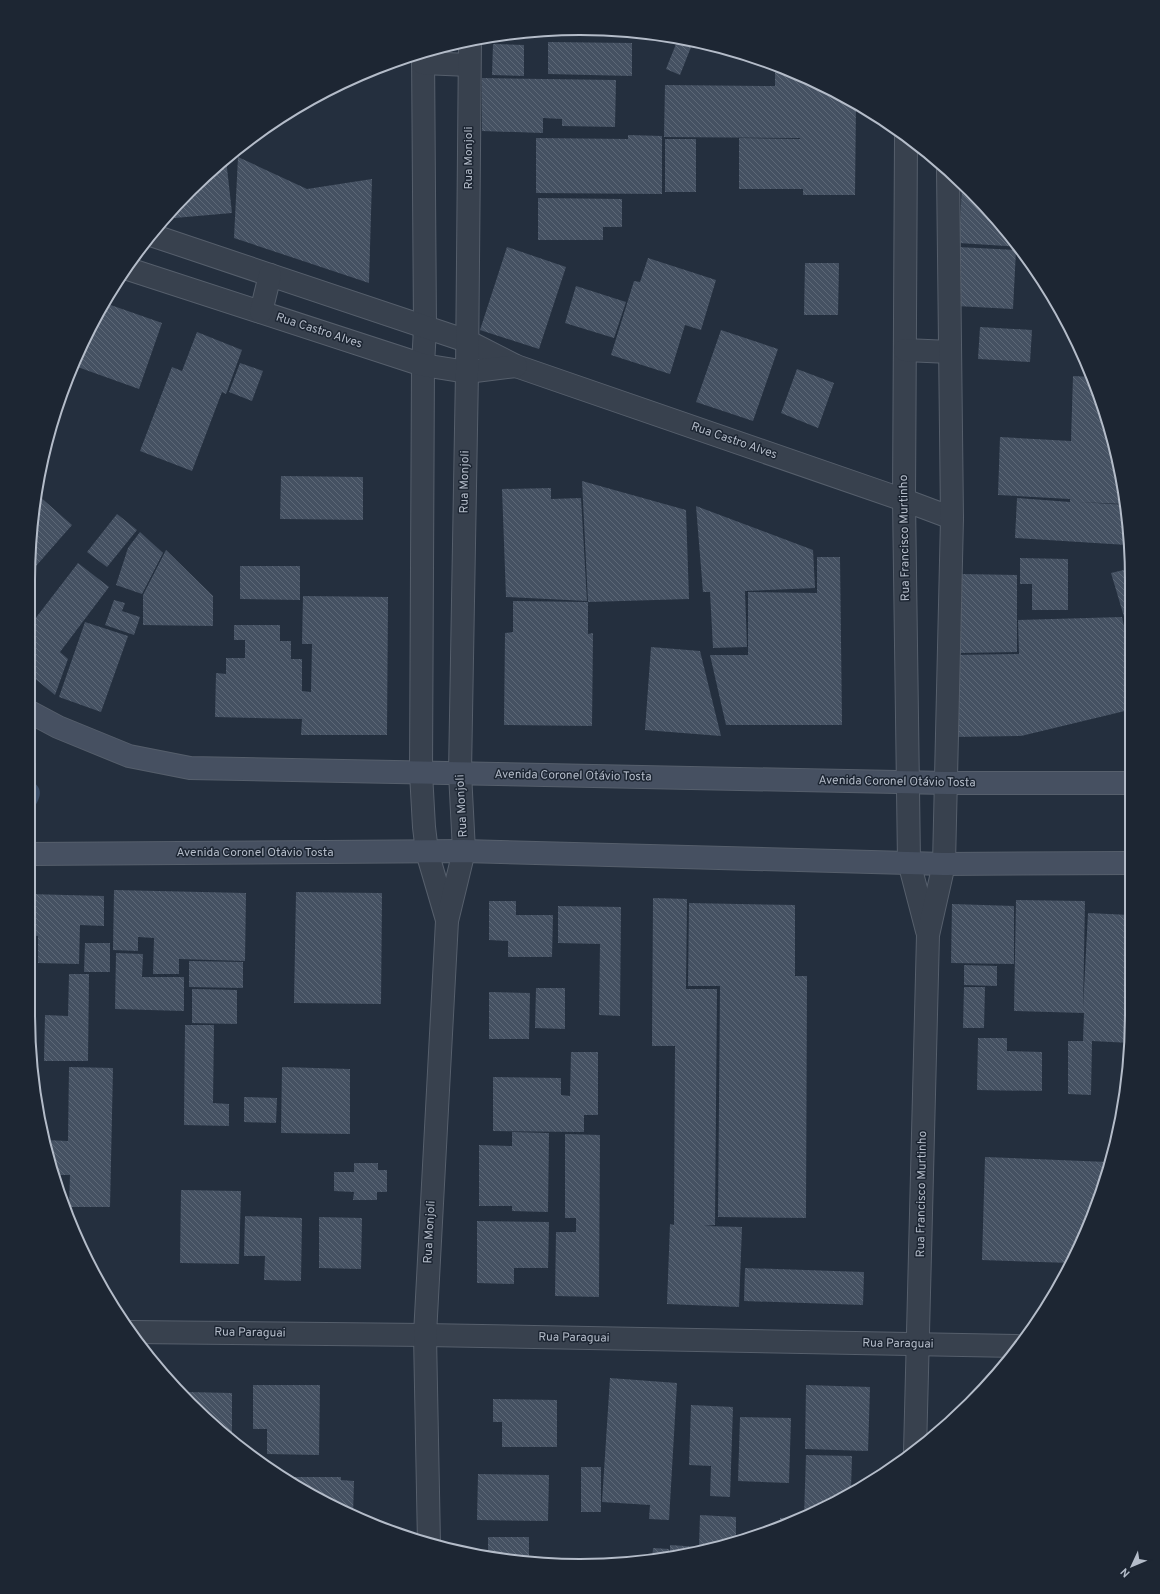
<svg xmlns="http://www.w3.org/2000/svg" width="1160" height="1594" viewBox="0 0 1160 1594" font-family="Overpass,sans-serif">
<defs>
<pattern id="building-back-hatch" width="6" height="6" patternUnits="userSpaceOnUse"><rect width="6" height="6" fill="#455162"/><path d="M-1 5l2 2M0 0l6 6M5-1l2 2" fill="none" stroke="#5d6877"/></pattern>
</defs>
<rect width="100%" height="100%" fill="#242f3e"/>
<path fill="#394c67" d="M28,780c20,7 11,23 0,34z"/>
<g fill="url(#building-back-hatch)">
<path d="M678,39l15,3 -13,33 -14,-6z"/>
<path d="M548,42l84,1v33l-84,-2z"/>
<path d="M493,44l31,1v31l-32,-1z"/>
<path d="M775,65l43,20v1h3l35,16 -1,93h-52v-6h-64v-51l61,1v-1l-136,-1 1,-52 110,1z"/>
<path d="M482,78l134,2 -1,47 -53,-1v-7l-19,-1v15l-61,-2z"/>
<path d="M628,135l34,1v58l-126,-1v-55l92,1z"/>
<rect x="665" y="139" width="31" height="53"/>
<path d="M238,157l69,32 65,-10 -3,104 -135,-45z"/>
<path d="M226,159l6,54 -69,6 2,-3z"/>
<path d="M962,185l56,59 2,3 -61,-4z"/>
<path d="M538,198l84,1v28h-19v13h-65z"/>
<path d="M507,247l59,20 -27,82 -59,-19z"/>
<path d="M958,247l58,3 -3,59 -57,-3z"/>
<path d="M648,258l68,22 -15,50 -16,-5 -15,49 -59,-19 23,-74 6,1z"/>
<path d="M805,263h34l-1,52h-34z"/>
<path d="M576,286l50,16 -12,36 -49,-15z"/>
<path d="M105,303l57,20 -23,66 -67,-24z"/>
<path d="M980,327l52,3 -2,32 -52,-3z"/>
<path d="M721,330l57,19 -25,72 -57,-19z"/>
<path d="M197,332l45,18 -16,44 -4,-2 -30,79 -52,-20 32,-84 10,4z"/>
<path d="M240,363l23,8 -11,30 -23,-9z"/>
<path d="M797,369l37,14 -16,45 -37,-15z"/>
<path d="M1073,376l19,1 34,127 -47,-2 48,3v40l-112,-7 2,-40 53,4v-3l-72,-4 2,-58 71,4z"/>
<path d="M281,476l82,1v43l-83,-1z"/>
<path d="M582,481l104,29 3,89 -101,3z"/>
<path d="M551,488v11l30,-1 6,103 -81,-4 -4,-108z"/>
<path d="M39,496l33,29 -43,49z"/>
<path d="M696,506l117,44 2,38 -70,3 2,56 -34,1 -3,-56h-7z"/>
<path d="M117,514l20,16 -30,37 -20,-15z"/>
<path d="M140,532l23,21 -21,41 -26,-9 12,-37z"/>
<path d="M166,550l47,46v30l-70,-1v-30z"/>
<path d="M817,557h23l2,168h-116l-16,-70h38v-63l69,1z"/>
<path d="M1020,558l48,1v51h-36v-26h-12z"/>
<path d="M78,563l31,24 -49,65 8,7 -13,36 -27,-22v-45z"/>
<path d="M240,566h60v34l-60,-1z"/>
<path d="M1128,569v61l-17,-57z"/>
<path d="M960,574l57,1v77l-58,1z"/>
<path d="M303,596l85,1 -1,138h-86l1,-16 -87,-2 1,-44 10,1v-16h19v-18h-11v-15h46v16h11v18h11v32l9,1 1,-48h-10z"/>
<path d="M114,600l11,3 -3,8 18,6 -6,18 -29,-10z"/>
<path d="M513,601l75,1v32l5,-1 -1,93 -88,-1 1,-92 8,-1z"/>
<path d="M1122,617l6,29 1,64 -108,26 -66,1 -2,-82 66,-1 -1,-34z"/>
<path d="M85,622l43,14 -27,76 -42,-15z"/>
<path d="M651,647l49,4 21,85 -76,-6z"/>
<path d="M114,890l132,3 -1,68 -66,-2v15h-26l1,-36 -16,-1v14l-25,-1z"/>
<path d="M296,892l86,1 -1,111 -87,-1z"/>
<path d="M28,894l76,2v30l-24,-1 -1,39 -41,-1v-27l-10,-1z"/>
<path d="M653,898l34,1 -1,90h31l-2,236 -12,1 39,1 -3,80 -72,-3 3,-80 4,1 1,-179h-23z"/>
<path d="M1016,900l69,1 -2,108 5,-96 42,2 1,128 -39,-2 -1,54 -23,-1v-53h15l1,-28 -70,-2z"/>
<path d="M489,901h27v14h37l-1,42h-44v-16l-19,-1z"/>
<path d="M689,903l106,2v71h12l-1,242 -88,-1 2,-231h-32z"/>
<path d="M952,904l62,2v58l-63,-1z"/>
<path d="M558,906l63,1 -1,109 -21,-1 1,-71 -42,-1z"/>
<path d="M85,943h25v29h-26z"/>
<path d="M116,953l27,1 -1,23h42v34l-69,-2z"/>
<path d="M189,961l54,1v26l-54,-1z"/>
<path d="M964,965l33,1v20l-33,-1z"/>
<path d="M28,971h6l-2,70 -4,-27z"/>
<path d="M69,974h20l-1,87h-44l1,-46 23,1z"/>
<path d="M964,987h21l-1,41h-21z"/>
<path d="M536,988h29v41l-30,-1z"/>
<path d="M192,989l45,1v34l-45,-1z"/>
<path d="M489,992l41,1 -1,46h-40z"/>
<path d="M185,1025h29l-1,78 16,1v22l-45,-1z"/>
<path d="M978,1038h29v13l35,1v39l-65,-1z"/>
<path d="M571,1052h27v63h-14v17l-91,-1v-54l68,1v17l9,1z"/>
<path d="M69,1067l44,1 -3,139h-41l1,-32h-17l-6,-18 -2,-17 23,1z"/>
<path d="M282,1067l68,2v65l-69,-1z"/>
<path d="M244,1097l33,1 -1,25 -32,-1z"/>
<path d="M512,1132l37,1 -1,79 -36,-1v-5h-33v-61l33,1z"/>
<path d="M565,1134l35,1 -1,162 -44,-1 1,-64h20v-14h-11z"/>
<path d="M985,1157l123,5v10l-33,86 -3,5 -90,-3z"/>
<path d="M354,1163h24v7h9v22h-10v8h-24l1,-8 -20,-1v-19h20z"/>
<path d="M181,1190l60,1 -2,73 -59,-1z"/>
<path d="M245,1216l57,2 -1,63 -37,-1 1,-24h-21z"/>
<path d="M319,1217l43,1 -1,51 -42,-1z"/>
<path d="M477,1221l72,1 -1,46h-34v16l-37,-1z"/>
<path d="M745,1268l119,4 -1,33 -119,-4z"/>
<path d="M610,1378l67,5 -8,137 -20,-1 1,-14 -48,-3z"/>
<path d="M253,1385h67l-1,70 -52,-1v-25h-14z"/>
<path d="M806,1385l64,2 -2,64 -63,-2z"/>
<path d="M187,1392l45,1v46l-16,-10 -29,-33z"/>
<path d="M493,1399l64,1v47h-55v-25h-9z"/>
<path d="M691,1405l42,2 -3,90 -20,-1 1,-30 -22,-1z"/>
<path d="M740,1417l51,1 -2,65 -51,-2z"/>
<path d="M806,1455l46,1 -1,33 -47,28z"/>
<rect x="581" y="1467" width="20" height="45"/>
<path d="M478,1474l71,1 -1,46 -71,-1z"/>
<path d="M290,1477h51v3l13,1 -1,35 -17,-7 -46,-31z"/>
<path d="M700,1515l36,2v22l-66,17v-11l29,2z"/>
<path d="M803,1517l-12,7 -11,3v-9z"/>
<path d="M488,1537h41v24h-21l-20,-4z"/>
<path d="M653,1548l16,1 -1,8 -16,4z"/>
</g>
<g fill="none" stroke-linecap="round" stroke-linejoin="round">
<defs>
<g id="minor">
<path d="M423,52l2,276 -2,37 -2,408 3,54 3,25 20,68"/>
<path d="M423,63l46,2"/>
<path d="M906,138l-2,362 5,362 18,69"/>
<path d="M151,235l316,106 49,25 388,134 48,18"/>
<path d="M125,268l298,97 44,7 49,-6"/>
<path d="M261,312l9,-37"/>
<path d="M905,350l45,2"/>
<path d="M131,1332l294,3 591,11"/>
<path d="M915,1452l13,-517 16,-71 8,-346 -4,-349"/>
<path d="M429,1544l-4,-209 22,-414 17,-70 -4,-78 7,-401 3,-331"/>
</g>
<g id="secondary">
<path d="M28,711l30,16 71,29 61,12 756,15h183"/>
<path d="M28,854l436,-3 480,13 186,-1"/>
</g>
</defs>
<use href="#minor" stroke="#565f6c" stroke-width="24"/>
<use href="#secondary" stroke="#565f6c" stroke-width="24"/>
<use href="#minor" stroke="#38414e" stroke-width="22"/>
<use href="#secondary" stroke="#465061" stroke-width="22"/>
</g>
<g text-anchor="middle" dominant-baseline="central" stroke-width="3" stroke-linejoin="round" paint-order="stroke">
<g font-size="12" fill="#b4bcc9" stroke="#1d2633">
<text transform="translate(469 158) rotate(-90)">Rua Monjoli</text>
<text transform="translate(319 331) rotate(18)">Rua Castro Alves</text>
<text transform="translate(734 441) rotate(19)">Rua Castro Alves</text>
<text transform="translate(465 482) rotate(-89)">Rua Monjoli</text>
<text transform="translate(905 538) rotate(-91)">Rua Francisco Murtinho</text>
<text transform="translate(573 776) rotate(1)">Avenida Coronel Otávio Tosta</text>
<text transform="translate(897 782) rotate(1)">Avenida Coronel Otávio Tosta</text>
<text transform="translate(462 806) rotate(-93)">Rua Monjoli</text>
<text x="255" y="853">Avenida Coronel Otávio Tosta</text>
<text transform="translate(922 1194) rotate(-89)">Rua Francisco Murtinho</text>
<text transform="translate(430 1232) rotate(-87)">Rua Monjoli</text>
<text transform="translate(250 1333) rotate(1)">Rua Paraguai</text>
<text transform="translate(574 1338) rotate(1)">Rua Paraguai</text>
<text transform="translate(898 1344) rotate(1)">Rua Paraguai</text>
</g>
</g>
<path d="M0 0H1160V1594H0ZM580 35H580A545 545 0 0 1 1125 580V1014A545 545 0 0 1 580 1559H580A545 545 0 0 1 35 1014V580A545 545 0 0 1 580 35Z" fill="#1d2633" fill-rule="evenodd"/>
<path fill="none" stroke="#b4bcc9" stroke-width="2" d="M580 35H580A545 545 0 0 1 1125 580V1014A545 545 0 0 1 580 1559H580A545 545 0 0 1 35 1014V580A545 545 0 0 1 580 35Z"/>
<g transform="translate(1132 1566) rotate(226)" stroke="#1d2633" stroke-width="3" paint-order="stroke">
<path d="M0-3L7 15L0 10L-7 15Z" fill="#b4bcc9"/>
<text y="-6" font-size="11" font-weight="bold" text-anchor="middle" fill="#b4bcc9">N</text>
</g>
</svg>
